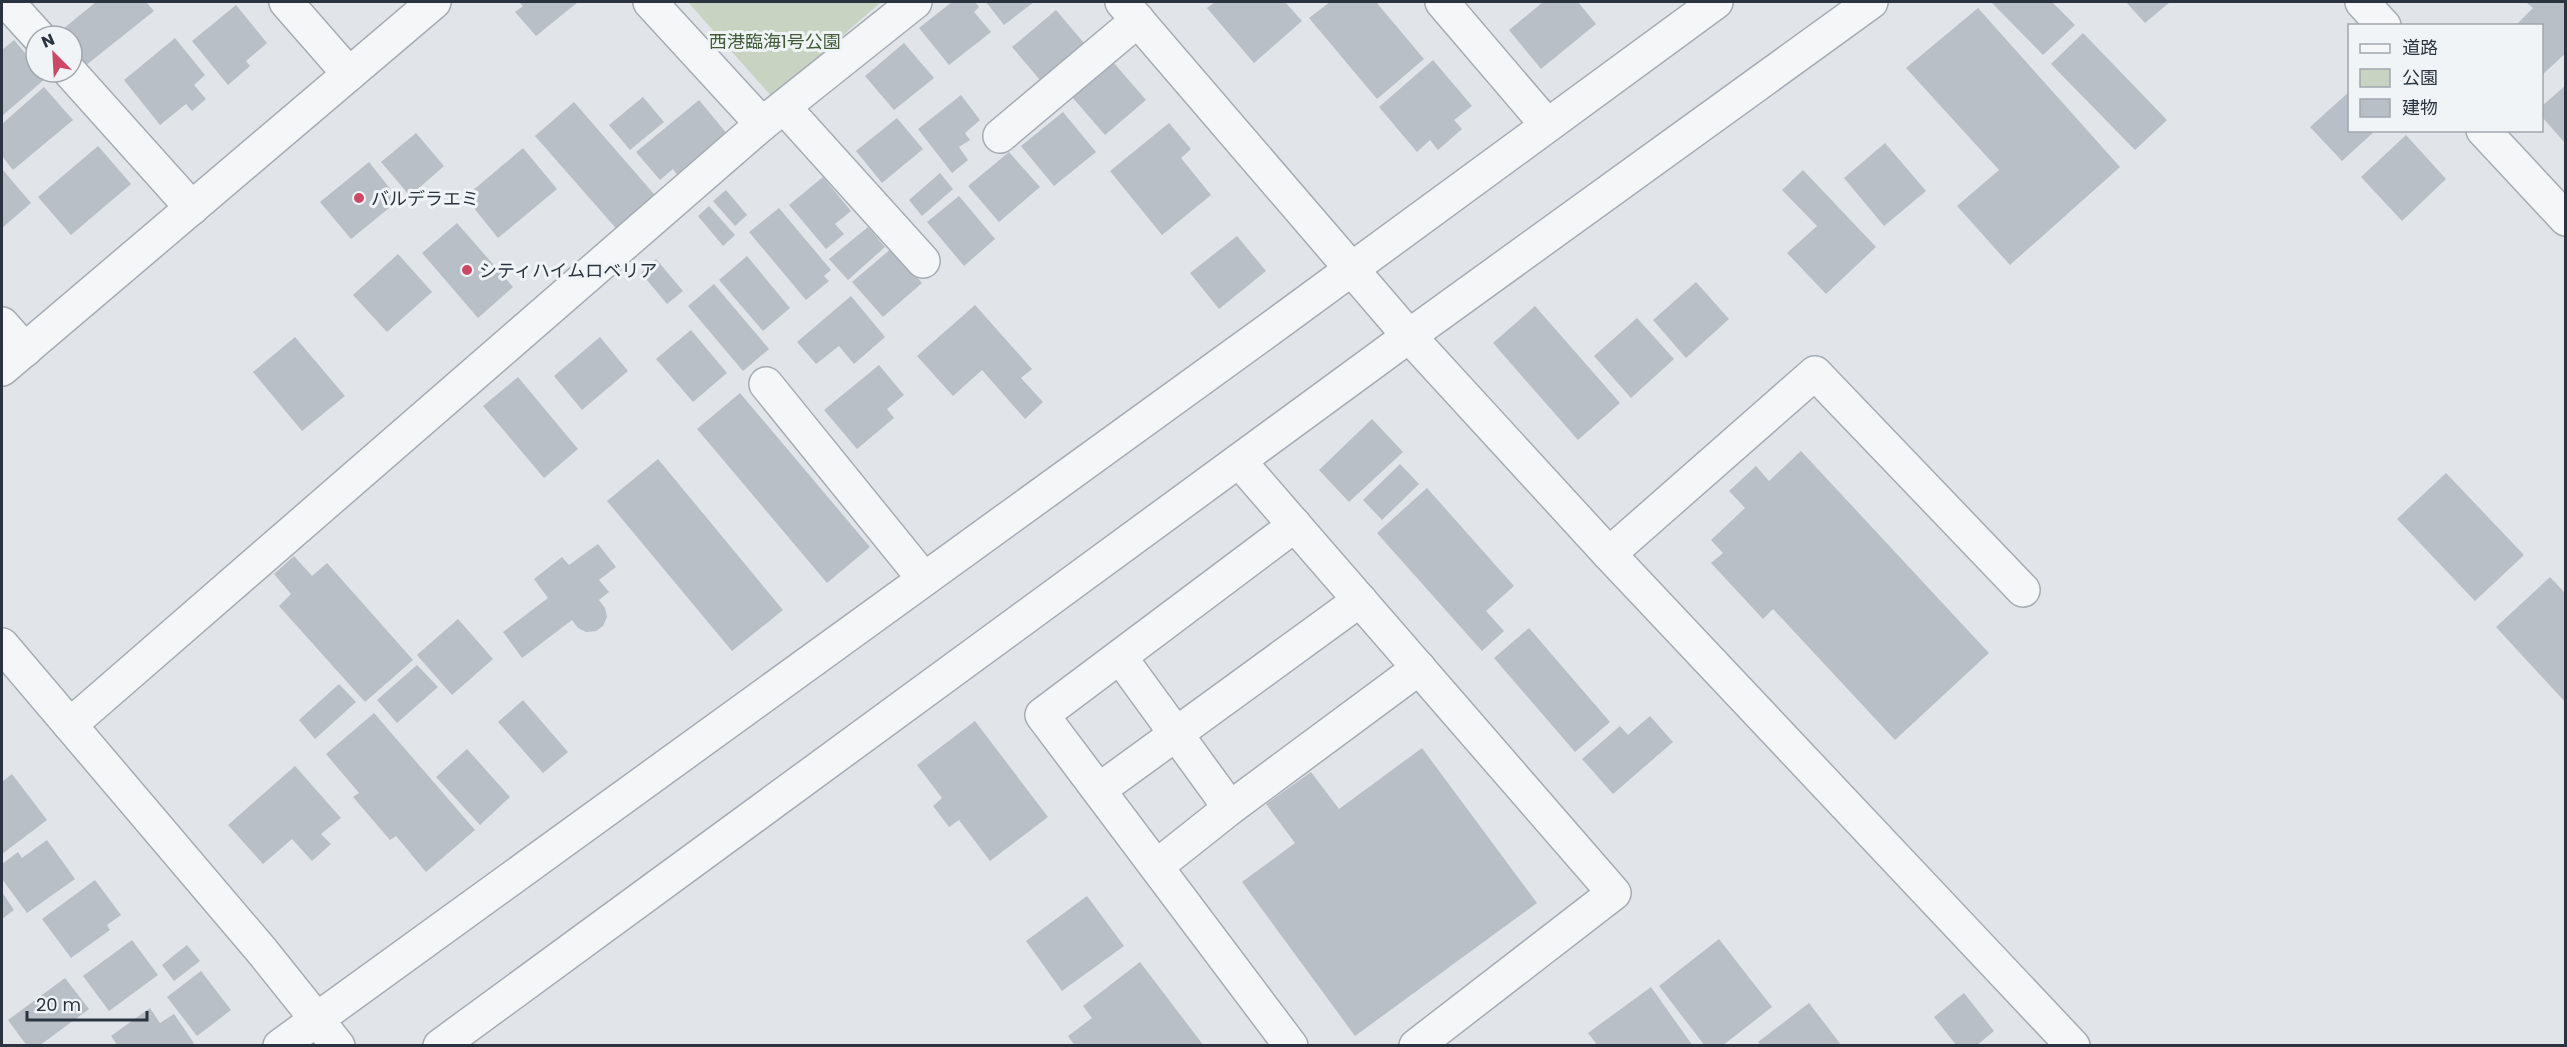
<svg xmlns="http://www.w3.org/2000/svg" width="2567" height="1047" viewBox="0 0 2567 1047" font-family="Poppins,'Noto Sans JP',sans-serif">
<rect width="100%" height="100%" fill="#e1e5ea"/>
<path fill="#c8d3c2" d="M688,2h193l-109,95z"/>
<g fill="#b8bfc6">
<path d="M96,2h50l8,9 -69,55 -13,-16v-14h-11l-3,-3z"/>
<path d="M519,2h59l-42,34 -21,-24 8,-6z"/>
<path d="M952,2h23l4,5 -5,5 17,20 -42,33 -30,-37z"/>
<path d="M986,2h48l-30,23z"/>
<path d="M1215,2h70l17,19 -48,42 -47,-55z"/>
<path d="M1330,2h46l48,57 -47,40 -68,-81z"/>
<path d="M1543,2h35l18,22 -55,45 -32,-39z"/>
<path d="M1991,2h61l23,23 -32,30z"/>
<path d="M2126,2h44l-25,21z"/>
<path d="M2526,2h40v51l-24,22v-49h-27l18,-18z"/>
<path d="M236,5l31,38 -21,18 4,5 -22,19 -36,-44z"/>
<path d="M1978,8l142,159 -110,98 -53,-59 42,-36 -93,-102z"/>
<path d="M1056,10l28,33 -44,37 -28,-33z"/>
<path d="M2083,33l84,87 -32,30 -84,-86z"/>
<path d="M175,38l30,37 -11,10 12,14 -14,12 -6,-7 -26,21 -36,-45z"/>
<path d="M14,40l22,26v6h5l5,6 -44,38v-66z"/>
<path d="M904,43l30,35 -40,32 -29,-34z"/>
<path d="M1433,60l39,46 -18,14 8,9 -24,21 -8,-10 -13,12 -38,-45z"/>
<path d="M1113,62l33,38 -41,35 -33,-38z"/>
<path d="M2566,85v59l-24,-27v-11z"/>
<path d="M44,87l29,33 -60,50 -11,-14v-32z"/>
<path d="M2350,91v39h26l-34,31 -32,-34z"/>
<path d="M961,95l19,25 -15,13 5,7 -11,7 9,13 -16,13 -34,-44z"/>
<path d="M643,97l21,25 -34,28 -21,-25z"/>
<path d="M699,100l29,35 -50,41 -5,-7 -13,11 -24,-28z"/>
<path d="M574,102l86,99 -39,33 -86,-98z"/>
<path d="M1063,112l33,40 -42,34 -33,-40z"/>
<path d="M897,118l26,31 -41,34 -26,-32z"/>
<path d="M1169,123l22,26 -10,9 30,37 -49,40 -52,-64z"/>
<path d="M416,133l28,33 -34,30 -29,-34z"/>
<path d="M2406,135l40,44 -44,42 -41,-44z"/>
<path d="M1885,143l41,48 -42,35 -40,-48z"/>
<path d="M98,146l33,38 -60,51 -33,-38z"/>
<path d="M523,148l34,41 -59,49 -33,-41z"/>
<path d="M1009,152l31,35 -41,35 -31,-36z"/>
<path d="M369,162l30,38 -48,39 -31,-37z"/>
<path d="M2,169l29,34 -29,25z"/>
<path d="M1803,170l73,77 -50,47 -39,-41 30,-27 -35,-36z"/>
<path d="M940,173l13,16 -31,27 -13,-16z"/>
<path d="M823,177l28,34 -16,13 9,10 -18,15 -37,-44z"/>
<path d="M726,190l21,25 -12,11 -22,-25z"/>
<path d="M959,196l36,43 -31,27 -37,-44z"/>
<path d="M709,206l26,29 -12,11 -25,-30z"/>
<path d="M779,208l52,62 -7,6 5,5 -23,19 -57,-68z"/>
<path d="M457,223l56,64 -35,31 -56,-65z"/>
<path d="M868,227l17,20 -37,33 -19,-21z"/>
<path d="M1237,236l29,35 -47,38 -29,-36z"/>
<path d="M892,248l30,35 -39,34 -31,-35z"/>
<path d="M398,254l34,38 -45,40 -34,-37z"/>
<path d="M747,256l43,52 -27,23 -44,-51z"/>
<path d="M656,259l27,32 -16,13 -26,-31z"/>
<path d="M1696,282l33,37 -43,39 -33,-38z"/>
<path d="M714,284l55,65 -26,22 -55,-65z"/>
<path d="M851,296l34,41 -31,27 -15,-18 -23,18 -19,-22z"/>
<path d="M975,305l57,64 -11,9 22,24 -18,17 -43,-49 -29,26 -36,-40z"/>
<path d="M1535,306l85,97 -42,37 -85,-97z"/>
<path d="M1637,318l37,41 -43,39 -37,-42z"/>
<path d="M691,330l36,43 -34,29 -37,-43z"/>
<path d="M295,337l50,59 -43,35 -49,-59z"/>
<path d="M600,337l28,34 -46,39 -28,-34z"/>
<path d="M879,365l25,30 -17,14 7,9 -37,31 -33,-39z"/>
<path d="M518,377l60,72 -34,29 -61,-72z"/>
<path d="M740,393l130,154 -43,36 -130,-154z"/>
<path d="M1372,419l31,33 -54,50 -30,-32z"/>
<path d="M1801,451l188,202 -94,87 -122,-131 -10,10 -52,-56 12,-10 -12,-13 34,-32 -16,-17 27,-25 13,15z"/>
<path d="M658,459l125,151 -51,41 -125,-150z"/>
<path d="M1400,464l19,20 -37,36 -19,-20z"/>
<path d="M2446,473l78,82 -49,46 -78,-82z"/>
<path d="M1427,488l87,98 -28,25 18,20 -22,20 -105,-118z"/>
<path d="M598,544l18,23 -17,13 10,12 -10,8 6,8 2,9 -4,9 -7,5 -10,1 -8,-4 -6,-8 -50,38 -19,-26 45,-34 -14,-19 28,-22 7,8z"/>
<path d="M294,556l18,20 15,-13 86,97 -48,42 -86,-96 12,-12 -17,-20z"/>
<path d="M2550,577l16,17v109l-70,-76z"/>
<path d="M458,619l35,40 -41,36 -35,-40z"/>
<path d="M1529,628l81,94 -35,30 -81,-94z"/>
<path d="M417,665l21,22 -41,36 -20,-23z"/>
<path d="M339,684l17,18 -41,37 -16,-19z"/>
<path d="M523,700l45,52 -25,21 -45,-51z"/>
<path d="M374,713l101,117 -49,42 -30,-36 -6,4 -37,-43 6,-4 -33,-39z"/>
<path d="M1650,716l23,26 -60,52 -31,-35 38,-33 8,9z"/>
<path d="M975,721l73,96 -58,44 -31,-41 -10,7 -16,-21 9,-8 -25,-33z"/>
<path d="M1422,748l115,155 -182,133 -113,-154 53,-39 -29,-39 45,-32 28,37z"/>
<path d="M467,749l43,48 -30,28 -44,-48z"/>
<path d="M295,766l46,52 -20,16 10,10 -19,17 -20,-22 -29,25 -35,-39z"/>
<path d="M12,774l35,46 -45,34v-72z"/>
<path d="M47,840l28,39 -48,34 -25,-34v-15l16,-12 4,6z"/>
<path d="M95,880l26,35 -14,10 3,5 -39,28 -29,-39z"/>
<path d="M2,892l12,18 -12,9z"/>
<path d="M1087,896l37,50 -62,45 -36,-50z"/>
<path d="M1719,939l53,68 -50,39h-17l-46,-60z"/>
<path d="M132,940l26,35 -49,36 -26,-35z"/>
<path d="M187,945l13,16 -26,20 -12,-16z"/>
<path d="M1140,962l64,84h-129l-7,-10 24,-18 -9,-12z"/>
<path d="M201,971l30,39 -34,26 -30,-39z"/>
<path d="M65,978l24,31 -50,37h-12l-19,-26z"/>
<path d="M1651,987l42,59h-95l-10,-13z"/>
<path d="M1964,993l30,38 -18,15h-19l-23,-29z"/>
<path d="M1809,1003l33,43h-81l-3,-4z"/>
<path d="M150,1008l10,15 14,-9 20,29 -4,3h-72l-7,-10z"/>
</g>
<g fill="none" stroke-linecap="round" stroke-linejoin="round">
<defs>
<g id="minor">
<path d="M7,2l31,34"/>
<path d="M286,2l63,72"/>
<path d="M650,2l112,122"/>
<path d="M1122,2l287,334 200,218 464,492"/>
<path d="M1442,2l105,123"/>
<path d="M2362,2l22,24"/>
<path d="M70,72l122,136"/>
<path d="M784,107l139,154"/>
<path d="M2483,130l83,89"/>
<path d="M1000,136l138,-116"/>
<path d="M2,324l23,26"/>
<path d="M2,369l432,-367"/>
<path d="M766,384l158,195"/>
<path d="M1239,461l375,432 -198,153"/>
<path d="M1609,554l206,-181 208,217"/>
<path d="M2,645l260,306 76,95"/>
<path d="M1120,657l110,151"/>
<path d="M70,725l692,-601 153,-122"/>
<path d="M1099,790l261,-190"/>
<path d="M1157,866l73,-58 189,-140"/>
<path d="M280,1046l998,-723 438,-321"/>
<path d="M440,1046l969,-710 462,-334"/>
<path d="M1291,1046l-249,-331 253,-190"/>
</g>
</defs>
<use href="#minor" stroke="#a6acb4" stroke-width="36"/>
<use href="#minor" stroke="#f4f6f8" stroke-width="33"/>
</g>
<g fill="#cc4867" stroke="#f1f4f7" stroke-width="2">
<circle cx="359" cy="198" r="6"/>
<circle cx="467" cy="270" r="6"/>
</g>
<g text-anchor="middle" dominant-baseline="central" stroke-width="6" stroke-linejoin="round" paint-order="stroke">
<g font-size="18" fill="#415d37" stroke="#f1f4f7">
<text x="775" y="41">西港臨海1号公園</text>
</g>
<g font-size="18" fill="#2a3441" stroke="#f1f4f7" text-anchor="start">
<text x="371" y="198">バルデラエミ</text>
<text x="479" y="270">シティハイムロベリア</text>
</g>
</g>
<rect width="2567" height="1047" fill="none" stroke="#2a3441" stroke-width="6"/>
<rect x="2348" y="24" width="195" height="108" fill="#f1f4f7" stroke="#a1a7ae" stroke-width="1.5"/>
<rect x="2360" y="44" width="30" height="9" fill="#f4f6f8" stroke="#a1a7ae" stroke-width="1.5"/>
<text x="2402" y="54" font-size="18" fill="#2a3441">道路</text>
<rect x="2360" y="69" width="30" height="18" fill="#c8d3c2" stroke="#a1a7ae" stroke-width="1.5"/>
<text x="2402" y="84" font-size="18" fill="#2a3441">公園</text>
<rect x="2360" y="99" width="30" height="18" fill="#b8bfc6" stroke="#a1a7ae" stroke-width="1.5"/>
<text x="2402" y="114" font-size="18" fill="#2a3441">建物</text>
<g transform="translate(54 54) rotate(336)"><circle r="28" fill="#f1f4f7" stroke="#a1a7ae" stroke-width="1.5"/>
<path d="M0-4.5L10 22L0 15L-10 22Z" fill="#cc4867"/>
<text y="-9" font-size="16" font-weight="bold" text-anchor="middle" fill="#2a3441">N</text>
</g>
<path d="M27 1011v9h120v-9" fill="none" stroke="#2a3441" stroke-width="3"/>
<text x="36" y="1011" font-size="18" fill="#2a3441" stroke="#f1f4f7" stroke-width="4.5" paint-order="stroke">20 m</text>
</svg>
